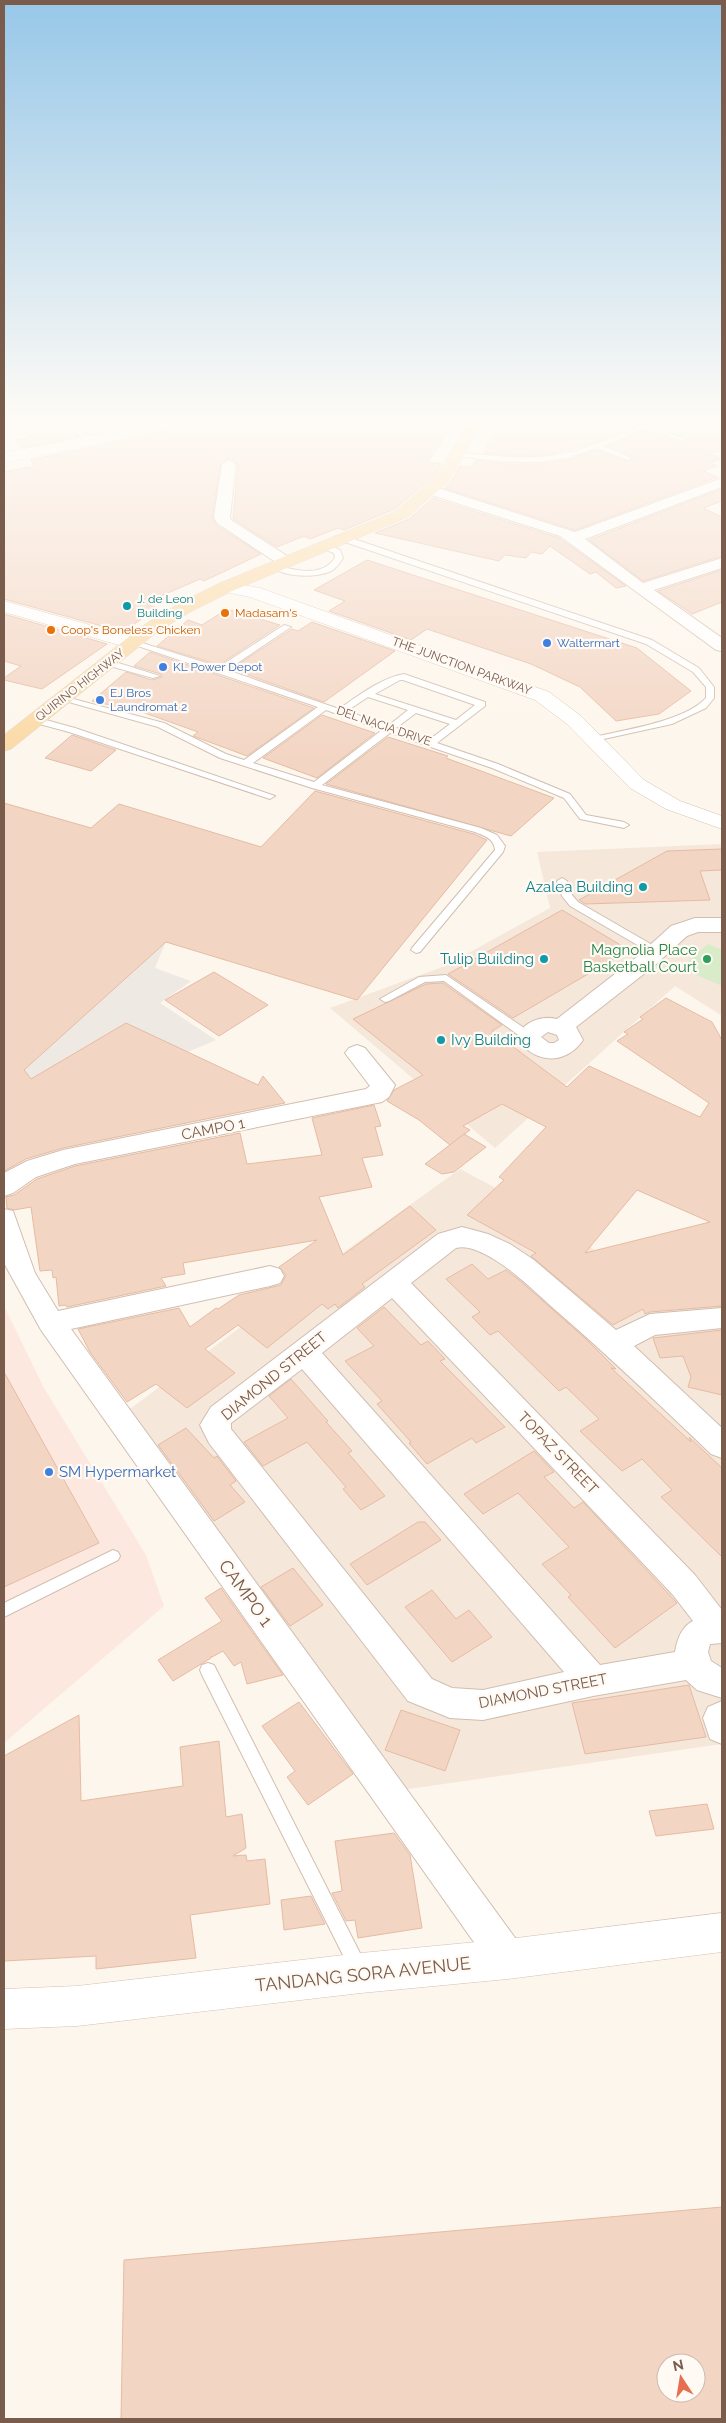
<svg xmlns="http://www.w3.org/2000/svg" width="726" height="2423" viewBox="0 0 726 2423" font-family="Raleway,sans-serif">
<rect width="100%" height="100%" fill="#fdf6ec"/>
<g fill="#f5e8da">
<path d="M722,844v172l-47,-30 -180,162 -165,-140 115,-42 105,-58 -13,-56z"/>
<path d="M460,1169l100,53 78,64 84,-9v467l-320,46 -279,-376 168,-124z"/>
</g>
<path fill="#fde8e0" d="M4,1306l40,82 102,167 18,51 -160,137z"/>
<path fill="#efe9e4" d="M4,883l164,53 -13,32 36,13 -31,22 56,37 -212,90z"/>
<path fill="#d8ecc9" d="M708,944l14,6v36l-41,-18z"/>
<g fill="#f3d5c3" stroke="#e6bba3" fill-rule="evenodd">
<path d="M15,422h49l14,15 -57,11 -6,-8 17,-2z"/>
<path d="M74,422h80l-67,13z"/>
<path d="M191,422h263l-26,40 13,2 -5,10 -41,35 -51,21 -6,-2 -28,11 -6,-3 -27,11 -44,-28 5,-55 -8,-6 -9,4 -9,56 4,7 45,29 -57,27 -4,-2 -55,24 12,5 -34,24 -119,-33v-127l31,-6 -5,-6 152,-32z"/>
<path d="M501,422h145l-59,23 -33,8 -31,3 -39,-3z"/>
<path d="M660,422h62v28l-12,4 11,5 -11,4 7,3 -14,5 15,6 -143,53 -131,-42 7,-6 9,-16 11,1 5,-7 29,4h36l27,-4 28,-10 32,12 5,-3 -1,-3 -24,-10 36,-15 38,12 6,-4 -34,-13z"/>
<path d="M722,489v12l-19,7 19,9v39l-79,25 -54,-41z"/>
<path d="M433,498l126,40 67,48 -10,2 -20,-16 -6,2 -40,-28 -8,8 -11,-2 -5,6 -21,-3 -6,6 -124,-28 34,-14z"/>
<path d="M367,560l270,88 54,43 -32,23 -43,7 -36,-34 -49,-23 -104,-35 -16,11 -82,-29 16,-10 -31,-11z"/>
<path d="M722,570v32l-30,12 -34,-23z"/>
<path d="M227,609l53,16 -61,40 -62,-19 31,-26 14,5z"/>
<path d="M4,614l103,30 -65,45 -38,-9v-2l17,-12 -17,-5z"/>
<path d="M312,622l83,29 -71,51 -93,-33 61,-40 6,2z"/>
<path d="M150,652l164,56 -67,48 -54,-20 5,-4 -56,-20 -50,-11 34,-29 26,8 10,-3 -1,-3 -27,-8z"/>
<path d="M322,715l53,18 -58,45 -54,-20z"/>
<path d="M72,735l3,1 41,14 -25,21 -46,-13z"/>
<path d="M388,737l60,19 -2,2 108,40 -43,38 -185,-52z"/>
<path d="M315,791l159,43 13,6 -130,160 -191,-58 -142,128 7,9 95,-56 132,62 5,-9 22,27 -222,45 -37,11 -22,12v-368l87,25 28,-24 142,43z"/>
<path d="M722,849v21l-22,1 10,29 -125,4 -6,-4 88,-49z"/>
<path d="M562,910l67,40 -116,68 -65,-44z"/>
<path d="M214,972l54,33 -49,31 -54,-36z"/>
<path d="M443,983l59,42 -10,6 75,56 22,-21 111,51 9,-14 -92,-62 11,-7 -4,-2 19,-13 -3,-2 26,-19 46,24 10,18v266l-72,6 -5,2 -2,-5 -30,16 -82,-69 5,-3 -69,-38 37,-35 -5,-3 47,-50 -44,-23 -39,22 7,4 -20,15 -31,-25 -32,-19 7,-11 29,-15 -70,-56 73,-35zM637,1190l73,32 -125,31z"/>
<path d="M374,1105l7,21 -6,1 8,28 -21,3 10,29 -53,10 24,58 67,-49 26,24 -74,54 3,3 -27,21 -3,-4 -7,5 -6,-5 -55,44 -29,-23 -33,24 30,24 -48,35 -31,-24 -29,18 -37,-50 -12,-23 101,-21 11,19 26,-19 2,1 21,-14 42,-10 5,-10 -7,-8 38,-27 -134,23 2,11 -24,4 5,8 -99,21 -2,-2 -6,1 -3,-29 -3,1 -1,-8 -12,1 -9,-64 -17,3 -7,-2 -1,-11 8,-2 23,-16 38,-13 165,-33 7,31 75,-9 -10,-37z"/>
<path d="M464,1134l22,13 -32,25 -12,2 -17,-10z"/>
<path d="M472,1264l16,15 18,-9 12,9 68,60 30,30 -5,-1 80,74 -2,-5 33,31v89l-61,-60 11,-7 -30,-31 -20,12 -42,-40 19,-12 -33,-32 -7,4 -61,-60 -8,4 -18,-18 8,-5 -34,-33z"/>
<path d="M384,1307l37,38 7,-4 17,18 -5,2 65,66 -29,16 -4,-5 -45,26 -18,-21 2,-1 -34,-38 5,-3 -37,-40 29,-15 -17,-18z"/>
<path d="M722,1330v65l-34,-8 3,-10 -8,-21 -23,2 -7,-20z"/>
<path d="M4,1372l95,171 -95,44z"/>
<path d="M291,1379l37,42 -2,1 26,29 -4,2 37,43 -24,14 -18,-21 3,-2 -39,-45 -44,24 -19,-24 44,-24 -19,-22z"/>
<path d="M186,1428l28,30 3,-2 19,25 -6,4 15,17 -31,19 -56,-76z"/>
<path d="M534,1451l20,21 -10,5 30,31 9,-6 94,101 -62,45 -47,-51 3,-2 -29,-31 27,-17 -51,-54 -35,21 -19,-20z"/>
<path d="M418,1522h7l16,18 -74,45 -17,-21z"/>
<path d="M293,1568l30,37 -33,21 -29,-39z"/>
<path d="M221,1588l62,87 -36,9 -6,-22 -7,4 -11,-15 -11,6 -1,-1v2l-38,23 -15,-21 64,-39 -17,-23z"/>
<path d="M432,1590l24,29 13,-9 23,27 -40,25 -47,-55z"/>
<path d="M689,1685l17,52 -121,17 -13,-51z"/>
<path d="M299,1702l54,72 -45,31 -21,-28 8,-6 -33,-45z"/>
<path d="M401,1710l59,20 -15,41 -60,-21z"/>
<path d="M79,1715l2,86 102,-15 -3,-39 39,-6 7,76 16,-3 4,34 -13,8 13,-1 1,6 18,-2 5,45 -80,11 6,43 -100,11v-13l-92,5v-205z"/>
<path d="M707,1804l7,25 -58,7 -7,-25z"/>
<path d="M394,1833l16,22 12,73 -64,10 -3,-18 -9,1 -14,-28 10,-2 -7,-50z"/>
<path d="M311,1896l14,28 -41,6 -3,-30z"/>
<path d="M722,2207v212h-601l3,-159zM666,2363h30v30h-30z"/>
</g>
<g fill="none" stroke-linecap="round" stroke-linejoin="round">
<defs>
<g id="lane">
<path d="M66,422h6l19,19v2h-4z"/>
<path d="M650,422h8l-8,5 36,12 -3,2 -39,-12 -41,17 26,11 2,1 -4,2 -31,-12 -29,10 -26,4h-36l-48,-6 -4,-2 4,-2c50,5 82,11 131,-5l4,-3h4z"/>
<path d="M342,537h6l304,103 47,28 15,19v11l-8,10 -34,16 -82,18v-4c32,-8 94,-16 116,-40v-11l-13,-15 -47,-28 -304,-103z"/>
<path d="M323,545h6l11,5 3,8c-4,6 -7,11 -14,14 -16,6 -44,5 -58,-5l4,-2c20,5 46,13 60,-7l-1,-5 -11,-4z"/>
<path d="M284,625l7,2 -64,43 112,39c19,-13 42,-31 65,-35l81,28v4l-48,37 61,21 72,30 16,21 38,7 5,3 -5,3 -44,-9 -16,-21 -72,-30 -102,-35 -68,52 159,43 16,7 8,11 -2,6 -83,100 -4,1 -5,-3 1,-2 83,-98c-1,-12 -11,-14 -20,-18l-163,-44 -92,-30 -62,-31 -100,-28 4,-3 102,27 62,31 18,6 74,-53 -189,-64 7,-2 83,26zM400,680h3l72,25 -19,15 -81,-26zM368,697l40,13 -20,16 -41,-15zM326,710l56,20 -68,52 -61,-19zM416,713l34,11 -21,16 -33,-12z"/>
<path d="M106,661h6l48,15 -7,2 -47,-13z"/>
<path d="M35,717l40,11 200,68 -5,3 -201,-67 -37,-10v-4z"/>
<path d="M562,878l5,3 5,14 6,7 83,48v4h-8l-83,-48 -8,-10 -5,-15z"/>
<path d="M446,975l87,59 2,3 -2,3h-8l-81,-59 -19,1 -36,19 -4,1 -5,-3 39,-22z"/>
<path d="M113,1550l5,2 2,4 -2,4 -114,57v-14z"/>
<path d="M208,1663l6,2 151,298 3,6 -3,6 -6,3 -6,-3 -151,-300 -2,-5 2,-5z"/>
</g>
<g id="street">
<path d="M229,460l7,4 -6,53 1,3 61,39 2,3 -2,3h-12l-63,-42 -3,-6 8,-53z"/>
<path d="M722,478v9l-137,52 58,44 79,-25v10l-68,22 68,48v13l-6,-1 -156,-114 -135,-43 -3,-3 3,-3h10l140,45z"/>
<path d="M695,918h27v14h-24l-11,4 -33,30 -78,61 7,13c-17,26 -51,24 -66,-3 6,-15 24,-22 40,-18l81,-63 33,-30zM548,1032l9,3 2,5 -5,3h-5l-8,-6z"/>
<path d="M357,1045l8,3 30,37 -6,12 -7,5 -307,62 -39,13 -23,16 -9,3v-23l23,-12 36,-11 303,-61 4,-3 -25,-33 4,-5z"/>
<path d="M4,1209l9,2 22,62 23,38 212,-45 10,3 4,7 -4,7 -10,3 -199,43 450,617 6,13 -6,13 -13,6 -13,-6 -454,-642 -37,-67z"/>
<path d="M462,1227l26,7 22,10 24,16 82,70 34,-16 72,-6v20l-67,7 -21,11 88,82v30l-11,-4c-49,-47 -99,-95 -151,-140 -22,-19 -43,-41 -68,-56 -11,-6 -24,-13 -36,-10l-45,35 284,292 27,35v33l-12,1 -2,8 3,9 11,7v30l-25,-8 -11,-10 -93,16 -110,24 -33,-2 -42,-17 -199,-258 -9,-18 11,-18 227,-173zM392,1298l281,297 20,26c-12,6 -16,19 -18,31l-75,13 -278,-312zM302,1369l262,303 -81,18 -31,-2 -20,-9 -201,-250v-6z"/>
<path d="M722,1701v43l-12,-5 -7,-21 5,-11z"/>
</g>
<g id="secondary">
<path d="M162,422h27l-7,4 -178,37v-10z"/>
<path d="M226,582l34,6 289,104 32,24 63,64 36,21 42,15v13l-56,-20 -36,-21 -63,-64 -32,-24 -285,-103 -30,-6 -3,-4 3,-4z"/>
<path d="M4,601l136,38 2,4 -2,4 -7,2 -129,-37z"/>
<path d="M722,1913v39l-214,27 -147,14 -284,33 -73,3v-40l73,-3 284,-33 147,-14z"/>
</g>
<path id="primary" d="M468,422h14l-33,59 -41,36 -176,74 -42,21 -34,21 -145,116 -7,2v-16l140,-110 34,-21 42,-21 176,-72 41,-36z"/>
</defs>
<use href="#lane" stroke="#d1beb0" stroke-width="2"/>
<use href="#street" stroke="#d1beb0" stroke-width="2"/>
<use href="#secondary" stroke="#d6c0b0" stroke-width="1"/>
<use href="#primary" stroke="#dad1cd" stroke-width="1"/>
<use href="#lane" fill="#fff" fill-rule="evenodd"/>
<use href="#street" fill="#fff" fill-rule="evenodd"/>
<use href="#secondary" fill="#fff" fill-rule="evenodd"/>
<use href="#primary" fill="#fbd9a5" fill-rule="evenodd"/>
</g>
<linearGradient id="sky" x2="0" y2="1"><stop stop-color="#97c7e8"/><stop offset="0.55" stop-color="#fefbf6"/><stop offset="1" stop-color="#fefbf6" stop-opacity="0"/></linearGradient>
<rect width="726" height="761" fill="url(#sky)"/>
<g fill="#0f9aa8" stroke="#fffaf3" stroke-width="2">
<circle cx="127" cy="606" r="5"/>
<circle cx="643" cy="887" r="5"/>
<circle cx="544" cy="959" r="5"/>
<circle cx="441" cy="1040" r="5"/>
</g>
<g fill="#e8710a" stroke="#fffaf3" stroke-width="2">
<circle cx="225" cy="613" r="5"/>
<circle cx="51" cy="630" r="5"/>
</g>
<g fill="#3f7fe0" stroke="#fffaf3" stroke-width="2">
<circle cx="547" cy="643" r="5"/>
<circle cx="163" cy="667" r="5"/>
<circle cx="100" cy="700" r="5"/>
<circle cx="49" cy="1472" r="5"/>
</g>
<circle fill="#2e9e5b" stroke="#fffaf3" stroke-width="2" cx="707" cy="959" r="5"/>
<g text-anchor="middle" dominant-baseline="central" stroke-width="4.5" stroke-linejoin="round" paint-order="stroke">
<g font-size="12" fill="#0d838f" stroke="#fffaf3" text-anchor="start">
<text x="137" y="599">J. de Leon<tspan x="137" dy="14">Building</tspan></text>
</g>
<g font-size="12" fill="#c56008" stroke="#fffaf3" text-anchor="start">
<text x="235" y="613">Madasam's</text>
<text x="61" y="630">Coop's Boneless Chicken</text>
</g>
<g font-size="12" fill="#366cbe" stroke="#fffaf3" text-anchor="start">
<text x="557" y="643">Waltermart</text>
<text x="173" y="667">KL Power Depot</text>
<text x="110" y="693">EJ Bros<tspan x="110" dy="14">Laundromat 2</tspan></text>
</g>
<g font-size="12" fill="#7a5c4d" stroke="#fffaf3">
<text transform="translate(462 666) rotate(20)">THE JUNCTION PARKWAY</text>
<text transform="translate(80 685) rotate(-38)">QUIRINO HIGHWAY</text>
<text transform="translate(384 726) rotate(19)">DEL NACIA DRIVE</text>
</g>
<g font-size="15" fill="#0d838f" stroke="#fffaf3" text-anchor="end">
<text x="633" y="887">Azalea Building</text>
<text x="534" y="959">Tulip Building</text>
<text x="451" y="1040" text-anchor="start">Ivy Building</text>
</g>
<g font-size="15" fill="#27864d" stroke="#fffaf3" text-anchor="end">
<text x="697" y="950">Magnolia Place<tspan x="697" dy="17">Basketball Court</tspan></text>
</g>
<g font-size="15" fill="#7a5c4d" stroke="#fffaf3">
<text transform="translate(213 1129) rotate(-11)">CAMPO 1</text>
<text transform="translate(274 1376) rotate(-39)">DIAMOND STREET</text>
<text transform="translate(558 1453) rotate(46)">TOPAZ STREET</text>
<text transform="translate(543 1691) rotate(-11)">DIAMOND STREET</text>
</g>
<g font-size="15" fill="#366cbe" stroke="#fffaf3" text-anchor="start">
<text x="59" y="1472">SM Hypermarket</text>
</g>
<g font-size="18" fill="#7a5c4d" stroke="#fffaf3">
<text transform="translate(246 1593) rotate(54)">CAMPO 1</text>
<text transform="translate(363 1974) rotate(-6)">TANDANG SORA AVENUE</text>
</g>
</g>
<rect width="726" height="2423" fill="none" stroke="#7a5c4d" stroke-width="10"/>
<g transform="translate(681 2378) rotate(348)"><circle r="24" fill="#fffaf3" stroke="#cabbb1"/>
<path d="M0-4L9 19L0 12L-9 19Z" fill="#e76f51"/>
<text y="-8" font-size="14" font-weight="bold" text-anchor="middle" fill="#7a5c4d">N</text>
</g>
</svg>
